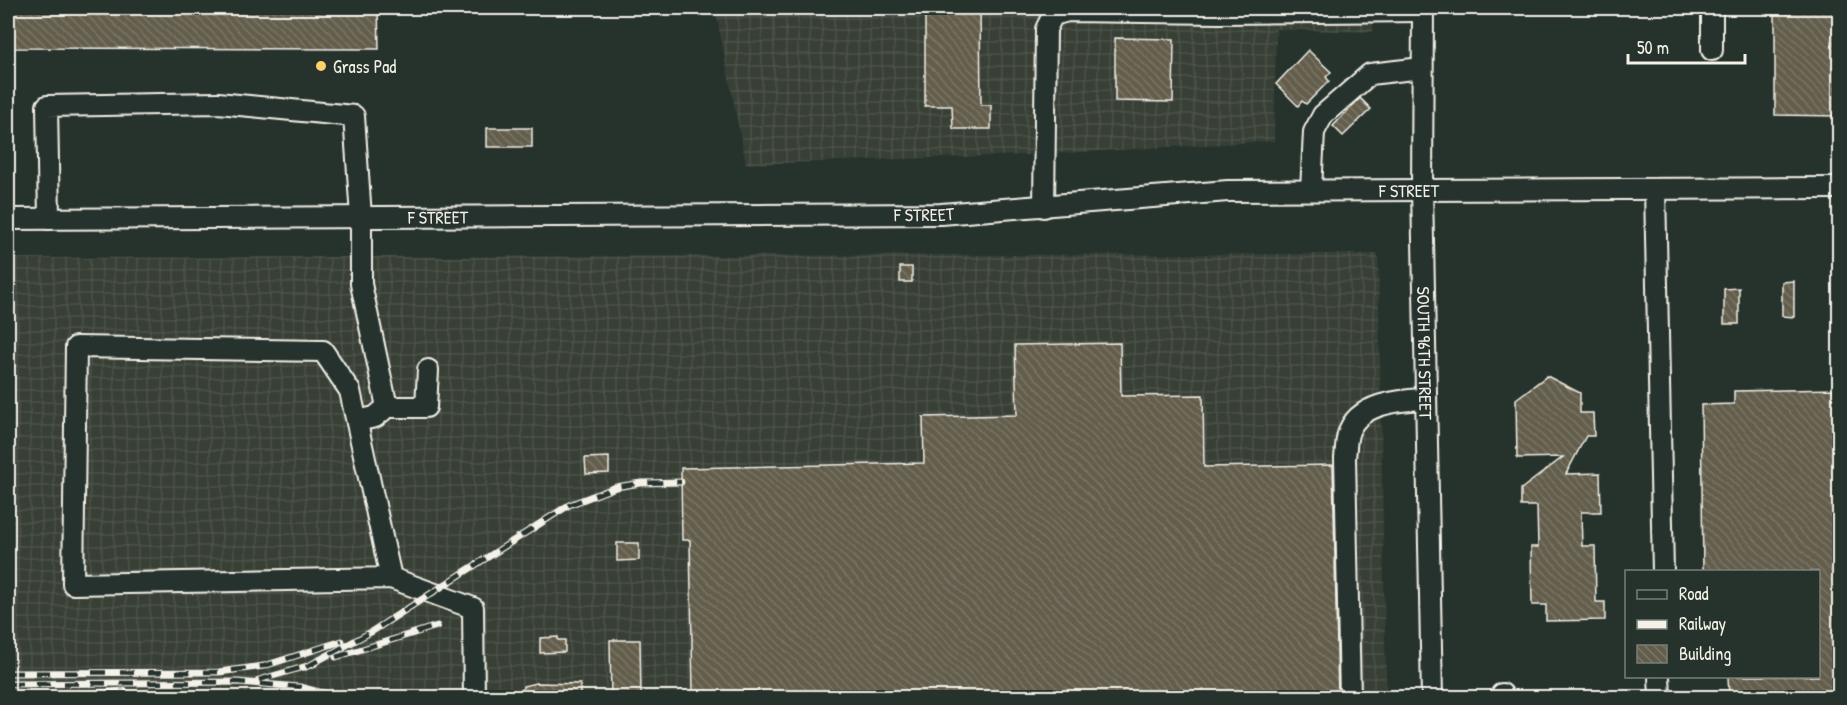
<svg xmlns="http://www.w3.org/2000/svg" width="1847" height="705" viewBox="0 0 1847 705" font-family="'Patrick Hand',sans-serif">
<defs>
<pattern id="industrial-grid" width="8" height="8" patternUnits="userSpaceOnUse" patternTransform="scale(1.5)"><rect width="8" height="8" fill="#384036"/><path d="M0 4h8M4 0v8" fill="none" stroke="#4c5349"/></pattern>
<pattern id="building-back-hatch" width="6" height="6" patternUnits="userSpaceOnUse" patternTransform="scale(1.5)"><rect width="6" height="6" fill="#635d4c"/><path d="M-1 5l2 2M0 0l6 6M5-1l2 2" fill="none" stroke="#7a7566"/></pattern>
</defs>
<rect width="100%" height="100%" fill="#26332d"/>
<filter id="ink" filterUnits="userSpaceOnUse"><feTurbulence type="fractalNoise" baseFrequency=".0167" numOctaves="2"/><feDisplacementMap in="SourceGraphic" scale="12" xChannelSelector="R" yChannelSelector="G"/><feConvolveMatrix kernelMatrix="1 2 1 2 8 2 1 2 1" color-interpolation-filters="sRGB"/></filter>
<g filter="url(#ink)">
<g fill="url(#industrial-grid)">
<path d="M715,8h658v24l-97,-3 -2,112 -246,14 -282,9z"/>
<path d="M1378,254l8,443h-1378v-439z"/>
</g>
<g fill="url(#building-back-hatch)" stroke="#f4f1e8" stroke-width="1.5">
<path d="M8,8h370l1,41 -371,-1z"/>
<path d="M925,8h55l1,97h10v24h-38l-1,-23h-27z"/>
<path d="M1775,8h64v108l-64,-1z"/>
<path d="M1115,38l59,1 -1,63 -58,-1z"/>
<path d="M1308,50l23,22 -5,5 3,4 -23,23 -4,-3 -4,5 -22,-22z"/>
<path d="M1360,98l11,11 -28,27 -10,-10z"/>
<rect x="487" y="128" width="45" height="19"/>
<rect x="900" y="267" width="12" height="15"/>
<path d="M1794,281v36l-12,-1v-34z"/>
<path d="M1739,288v36h-15v-35z"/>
<path d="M1120,343l1,53 82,-1 1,72 129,-2 5,233h-579v-7l-66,1 -3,-152h-8l-1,-72 243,-5 -1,-46 94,-2 -2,-70z"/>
<path d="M1547,376l33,17v20h13l1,23h-8l-20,38 34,-1 1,39h-20l1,34h13l1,56h9v18l-59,1v-16h-14l-1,-58h7l-1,-41h-16v-17l42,-32 -46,1 -1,-59z"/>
<path d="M1839,389v309h-110l-1,-22h90v-104h-115l-2,-167 33,-1v-13z"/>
<path d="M609,457v16l-23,1 -1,-16z"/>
<path d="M617,543h22v17l-22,1z"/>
<path d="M558,637v3h7v12l-25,1v-15z"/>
<path d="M610,640h30l1,58h-30z"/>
<path d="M536,683l44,1v14h-57v-12z"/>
</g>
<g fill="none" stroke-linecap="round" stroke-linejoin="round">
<defs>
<g id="minor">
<path id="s1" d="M1423,8l-1,181 10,509"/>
<path d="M1712,50v-42"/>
<path d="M1655,189l8,383"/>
<path d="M1311,190l3,-58 9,-17 47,-41 52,-6"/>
<path d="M1044,207l2,-178 7,-14 15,-4 151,2 204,-2"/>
<path id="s2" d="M8,219l933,-5 287,-23 612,-3"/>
<path d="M49,219l-2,-113 171,-3 136,13 7,101v67l26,123"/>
<path d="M357,421l18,-4 12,-10h39l2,-37"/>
<path d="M391,578l-41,-187 -27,-40 -247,-4 -3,237 318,-6 82,30 1,90"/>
<path d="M1659,676l1,22"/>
<path d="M1502,694v4"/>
<path d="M1350,698l-5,-240c1,-8 1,-17 3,-24 9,-31 52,-34 78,-35"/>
</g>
</defs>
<use href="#minor" stroke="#f4f1e8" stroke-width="24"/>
<use href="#minor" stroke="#26332d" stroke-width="20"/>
<defs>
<g id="rail">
<path d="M336,657l101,-31"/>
<path d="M306,667l65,-35 198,-127 47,-18 25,-4 40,-1"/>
<path d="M8,673l211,-1 45,-6 78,-25"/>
<path d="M259,680l55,-16"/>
<path d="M8,684l230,-2 62,5 41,11"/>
<path d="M8,695h64l52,-4"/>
</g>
</defs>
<use href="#rail" stroke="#f4f1e8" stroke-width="7"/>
<use href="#rail" stroke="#26332d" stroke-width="4.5" stroke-dasharray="14" stroke-linecap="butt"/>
</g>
</g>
<circle fill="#ffd166" stroke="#26332d" stroke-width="2" cx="321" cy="66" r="6"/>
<g text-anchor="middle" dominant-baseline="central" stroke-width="4.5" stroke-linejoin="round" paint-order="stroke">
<g font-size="18" fill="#f4f1e8" stroke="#26332d" text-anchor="start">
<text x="333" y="66">Grass Pad</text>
</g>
<g font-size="18" fill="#f4f1e8" stroke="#26332d">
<text stroke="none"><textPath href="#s2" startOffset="1402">F STREET</textPath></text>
<text stroke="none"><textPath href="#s2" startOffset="916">F STREET</textPath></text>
<text stroke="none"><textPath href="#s2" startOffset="430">F STREET</textPath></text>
<text stroke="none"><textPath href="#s1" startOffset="345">SOUTH 96TH STREET</textPath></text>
</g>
</g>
<rect width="1847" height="705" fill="none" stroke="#26332d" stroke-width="30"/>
<rect x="15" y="15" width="1817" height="675" fill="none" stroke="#f4f1e8" stroke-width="2" filter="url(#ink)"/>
<rect x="1625" y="570" width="195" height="108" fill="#26332d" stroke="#787f78" stroke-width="1.5"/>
<rect x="1637" y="590" width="30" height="9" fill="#26332d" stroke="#787f78" stroke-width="1.5"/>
<text x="1679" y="600" font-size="18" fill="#f4f1e8">Road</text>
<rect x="1637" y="620" width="30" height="9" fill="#f4f1e8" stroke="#787f78" stroke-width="1.5"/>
<text x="1679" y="630" font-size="18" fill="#f4f1e8">Railway</text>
<rect x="1637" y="645" width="30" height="18" fill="url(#building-back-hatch)" stroke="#787f78" stroke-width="1.5"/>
<text x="1679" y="660" font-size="18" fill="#f4f1e8">Building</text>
<path d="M1628 54v9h117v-9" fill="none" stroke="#f4f1e8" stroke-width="3"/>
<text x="1637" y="54" font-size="18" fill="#f4f1e8" stroke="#26332d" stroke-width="4.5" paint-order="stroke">50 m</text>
</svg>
